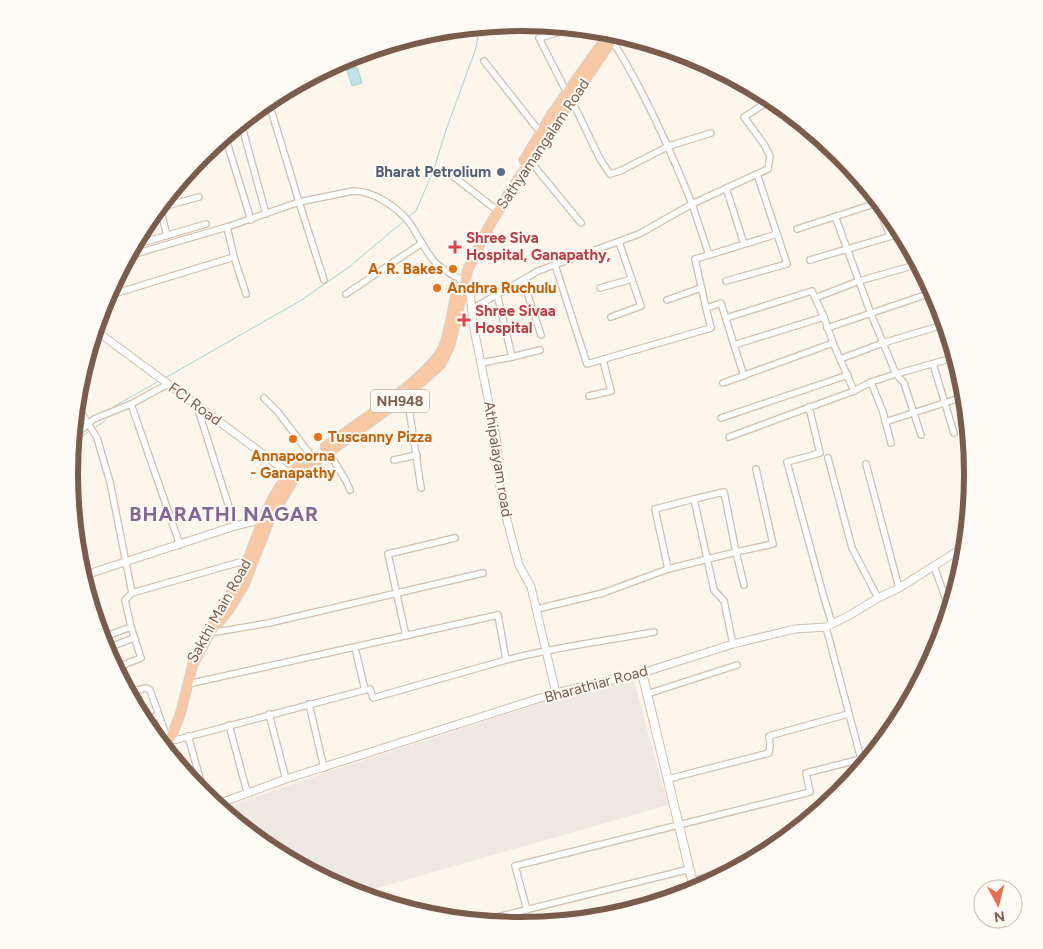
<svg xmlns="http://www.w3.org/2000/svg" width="1043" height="949" viewBox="0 0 1043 949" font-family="Figtree,sans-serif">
<rect width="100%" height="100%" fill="#fdf6ec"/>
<path fill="#efe9e4" d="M634,681l34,124 -312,89 -8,-2 -78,-42 -50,-41 113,-39 230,-74z"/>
<path fill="#bfe3e8" stroke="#a5d3da" d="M357,67l5,16 -10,3 -5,-16z"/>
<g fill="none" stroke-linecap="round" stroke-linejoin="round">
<g stroke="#a5d3da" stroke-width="1">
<path d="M408,217l8,-6 18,-42 12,-39 29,-79 5,-24"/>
<path d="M165,378l135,-77 49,-34 55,-46"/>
<path d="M113,407l46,-26"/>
<path d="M96,427l10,-7"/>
<path d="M72,444l16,-12"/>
</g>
<defs>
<g id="minor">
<path d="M484,61l56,71"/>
<path d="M567,93l-28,-55 34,-10"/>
<path d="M268,100l31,102 54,-11c20,0 43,15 56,31 9,13 15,27 25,39 7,8 17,13 26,18"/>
<path d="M572,101l28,58 10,15 10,-3 49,-25 42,-13"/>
<path d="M241,123l25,91"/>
<path d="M225,136l26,84"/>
<path d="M530,161l51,62"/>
<path d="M453,176l41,32"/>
<path d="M726,188l18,56"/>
<path d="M160,207l7,29"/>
<path d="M158,208l41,-11"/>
<path d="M835,216l36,98 25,60 60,-17"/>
<path d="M227,227l72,-25 25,78"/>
<path d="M797,229l77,-25 6,7 10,25"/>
<path d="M134,245l72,-21"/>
<path d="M709,255l68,-21"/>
<path d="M128,256l99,-29 7,30 12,37"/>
<path d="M810,260l92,-27"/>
<path d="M555,265l32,99 124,-36 -5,-20"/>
<path d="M523,280l18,55"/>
<path d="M726,281l61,-17 -30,-90"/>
<path d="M600,288l32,-9"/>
<path d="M346,294l76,-51"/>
<path d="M107,296l127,-39"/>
<path d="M815,298l44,-17 60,-17"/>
<path d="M667,300l34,-12"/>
<path d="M472,309l66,-38 101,-37 53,-30c-18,-45 -37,-88 -60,-130 -9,-15 -16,-30 -27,-43"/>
<path d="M611,317l30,-11 -22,-64"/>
<path d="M726,318l86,-27 12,26"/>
<path d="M827,328l107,-36"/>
<path d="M833,343l7,16 43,-16 63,-19"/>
<path d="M734,345l10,31"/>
<path d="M512,357l28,-7"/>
<path d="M840,359l14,32 17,-9 25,-8 8,9 17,52"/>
<path d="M481,363l31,-6 -15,-63"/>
<path d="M933,364l21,69"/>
<path d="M871,382l12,30 8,31"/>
<path d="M723,383l110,-40 -9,-26 -90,28 -13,-42 -15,5 -11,-49 14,-4 -17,-51 76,-35 2,-13 -6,-12 -20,-27 28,-18"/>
<path d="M168,384l-37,20 49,141"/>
<path d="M407,395l14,93"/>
<path d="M589,396l22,-5 -8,-31"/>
<path d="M264,398l14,14 34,45"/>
<path d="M76,404l21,34 13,44 22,111 -7,7 6,27 10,31 -26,10"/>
<path d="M197,406l38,120"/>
<path d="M809,407l11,46 -33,9 36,132 9,30"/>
<path d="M721,418l127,-43"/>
<path d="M885,422l81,-26"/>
<path d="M73,437l21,-18 37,-15"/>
<path d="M729,437l125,-46"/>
<path d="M328,451l18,30 4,9"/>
<path d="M828,458l24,90 26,50"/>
<path d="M394,460l23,-5"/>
<path d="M866,464l33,124"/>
<path d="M77,550l9,24"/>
<path d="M934,566l16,45"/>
<path d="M668,569l-13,-60 39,-10"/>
<path d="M744,585l-8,-33 37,-8 -17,-75"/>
<path d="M132,593l115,-33"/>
<path d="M537,609l66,-16 65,-24 68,-17 -12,-60 -30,7 20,91 10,11 9,43"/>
<path d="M210,633l59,-10 214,-50"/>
<path d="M406,636l-18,-82 67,-16"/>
<path d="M101,638l30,-11"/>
<path d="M355,648l10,42"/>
<path d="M105,649l29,-11"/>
<path d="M188,684l310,-69 8,45c49,-13 99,-19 148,-28"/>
<path d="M128,692l18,-4 4,2 16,45 3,5h7l189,-50 5,-1 3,9 133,-38"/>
<path d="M647,694l90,-29"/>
<path d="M309,704l15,64"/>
<path d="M269,714l17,65"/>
<path d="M143,721l16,-6"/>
<path d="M229,725l18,67"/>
<path d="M188,736l17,60"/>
<path d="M668,779l101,-26 1,-8 -1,-9 79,-22"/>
<path d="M793,833l-1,-6 17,-6"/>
<path d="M693,881l56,-18"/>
<path d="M527,910l-12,-44 295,-74 -4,-19 55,-14 -35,-132"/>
<path d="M477,922l213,-53"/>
</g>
<g id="tertiary">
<path d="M460,279l9,6 1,5 3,34 24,119 2,38 6,32 14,52 12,22 25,106"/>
<path d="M95,330l199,147"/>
<path d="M82,576l153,-50 25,-6h6"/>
<path d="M215,805l71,-26 270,-86 86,-20 91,-29 62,-15 31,-2 24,-12 28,-17 21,-10 68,-43"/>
</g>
<path id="secondary" d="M642,673l53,219"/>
<g id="trunk">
<path d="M524,160l28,-46 59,-83"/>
<path d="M325,447c28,-21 105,-70 118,-99 7,-16 10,-42 14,-60"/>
<path d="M214,621c13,-19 25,-41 34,-62 13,-32 23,-72 52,-94"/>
<path d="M164,748l8,-13 8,-20 13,-51 17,-31 18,-22 16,-26 25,-64 26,-44 112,-82 34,-31 9,-19 18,-76 19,-39 23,-39 107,-158"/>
</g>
</defs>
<use href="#minor" stroke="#d1beb0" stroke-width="8"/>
<use href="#tertiary" stroke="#d1beb0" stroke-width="9"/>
<use href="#secondary" stroke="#d6c0b0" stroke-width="10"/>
<use href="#trunk" stroke="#dad1cd" stroke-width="11"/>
<use href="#minor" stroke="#fff" stroke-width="5.5"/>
<use href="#tertiary" stroke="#fff" stroke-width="7"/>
<use href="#secondary" stroke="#fff" stroke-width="8"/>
<use href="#trunk" stroke="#f9c8a4" stroke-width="9"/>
</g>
<circle fill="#5c6f8a" stroke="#fffaf3" stroke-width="2" cx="501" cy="172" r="5"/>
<g fill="#e0444e" stroke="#fffaf3" stroke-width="2">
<path d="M452.5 239.5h5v5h5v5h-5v5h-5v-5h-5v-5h5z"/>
<path d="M461.5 312.5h5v5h5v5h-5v5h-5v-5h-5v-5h5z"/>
</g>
<g fill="#e8710a" stroke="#fffaf3" stroke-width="2">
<circle cx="453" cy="269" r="5"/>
<circle cx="437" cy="288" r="5"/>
<circle cx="318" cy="437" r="5"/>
<circle cx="293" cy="439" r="5"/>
</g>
<g text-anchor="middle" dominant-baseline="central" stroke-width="4" stroke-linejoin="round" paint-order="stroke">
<rect fill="#fffaf3" stroke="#a28b7f" stroke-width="1" x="371" y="389.5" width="58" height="23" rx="4"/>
<g font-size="14" font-weight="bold" fill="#7a5c4d">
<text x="400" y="401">NH948</text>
</g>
<g font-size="15" fill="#7a5c4d" stroke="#fffaf3">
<text transform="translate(543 144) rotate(-56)">Sathyamangalam Road</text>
<text transform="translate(195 404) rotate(36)">FCI Road</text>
<text transform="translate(498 459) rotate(81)">Athipalayam road</text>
<text transform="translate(219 611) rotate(-61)">Sakthi Main Road</text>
<text transform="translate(596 684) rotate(-15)">Bharathiar Road</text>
</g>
<g font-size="15" font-weight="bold" fill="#4e5e75" stroke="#fffaf3" text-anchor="end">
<text x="491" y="172">Bharat Petrolium</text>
</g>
<g font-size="15" font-weight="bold" fill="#be3a42" stroke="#fffaf3" text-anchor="start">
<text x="466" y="238">Shree Siva<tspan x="466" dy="17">Hospital, Ganapathy,</tspan></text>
<text x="475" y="311">Shree Sivaa<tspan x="475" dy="17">Hospital</tspan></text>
</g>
<g font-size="15" font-weight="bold" fill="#c56008" stroke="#fffaf3" text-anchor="start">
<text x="443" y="269" text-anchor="end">A. R. Bakes</text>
<text x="447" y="288">Andhra Ruchulu</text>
<text x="328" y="437">Tuscanny Pizza</text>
<text x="293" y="456" text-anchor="middle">Annapoorna<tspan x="293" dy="17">- Ganapathy</tspan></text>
</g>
<g font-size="20" font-weight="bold" letter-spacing="1" fill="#846695" stroke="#fffaf3">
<text x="224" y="514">BHARATHI NAGAR</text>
</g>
</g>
<path d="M0 0H1043V949H0ZM78 474a443 443 0 1 1 886 0a443 443 0 1 1-886 0Z" fill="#fffaf3" fill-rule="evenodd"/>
<path fill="none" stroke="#7a5c4d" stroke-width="6" d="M78 474a443 443 0 1 1 886 0a443 443 0 1 1-886 0Z"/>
<g transform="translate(998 904) rotate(173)"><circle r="24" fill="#fffaf3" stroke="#cabbb1"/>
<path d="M0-4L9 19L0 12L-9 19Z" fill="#e76f51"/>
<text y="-8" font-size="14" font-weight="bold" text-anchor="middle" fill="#7a5c4d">N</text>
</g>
</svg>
